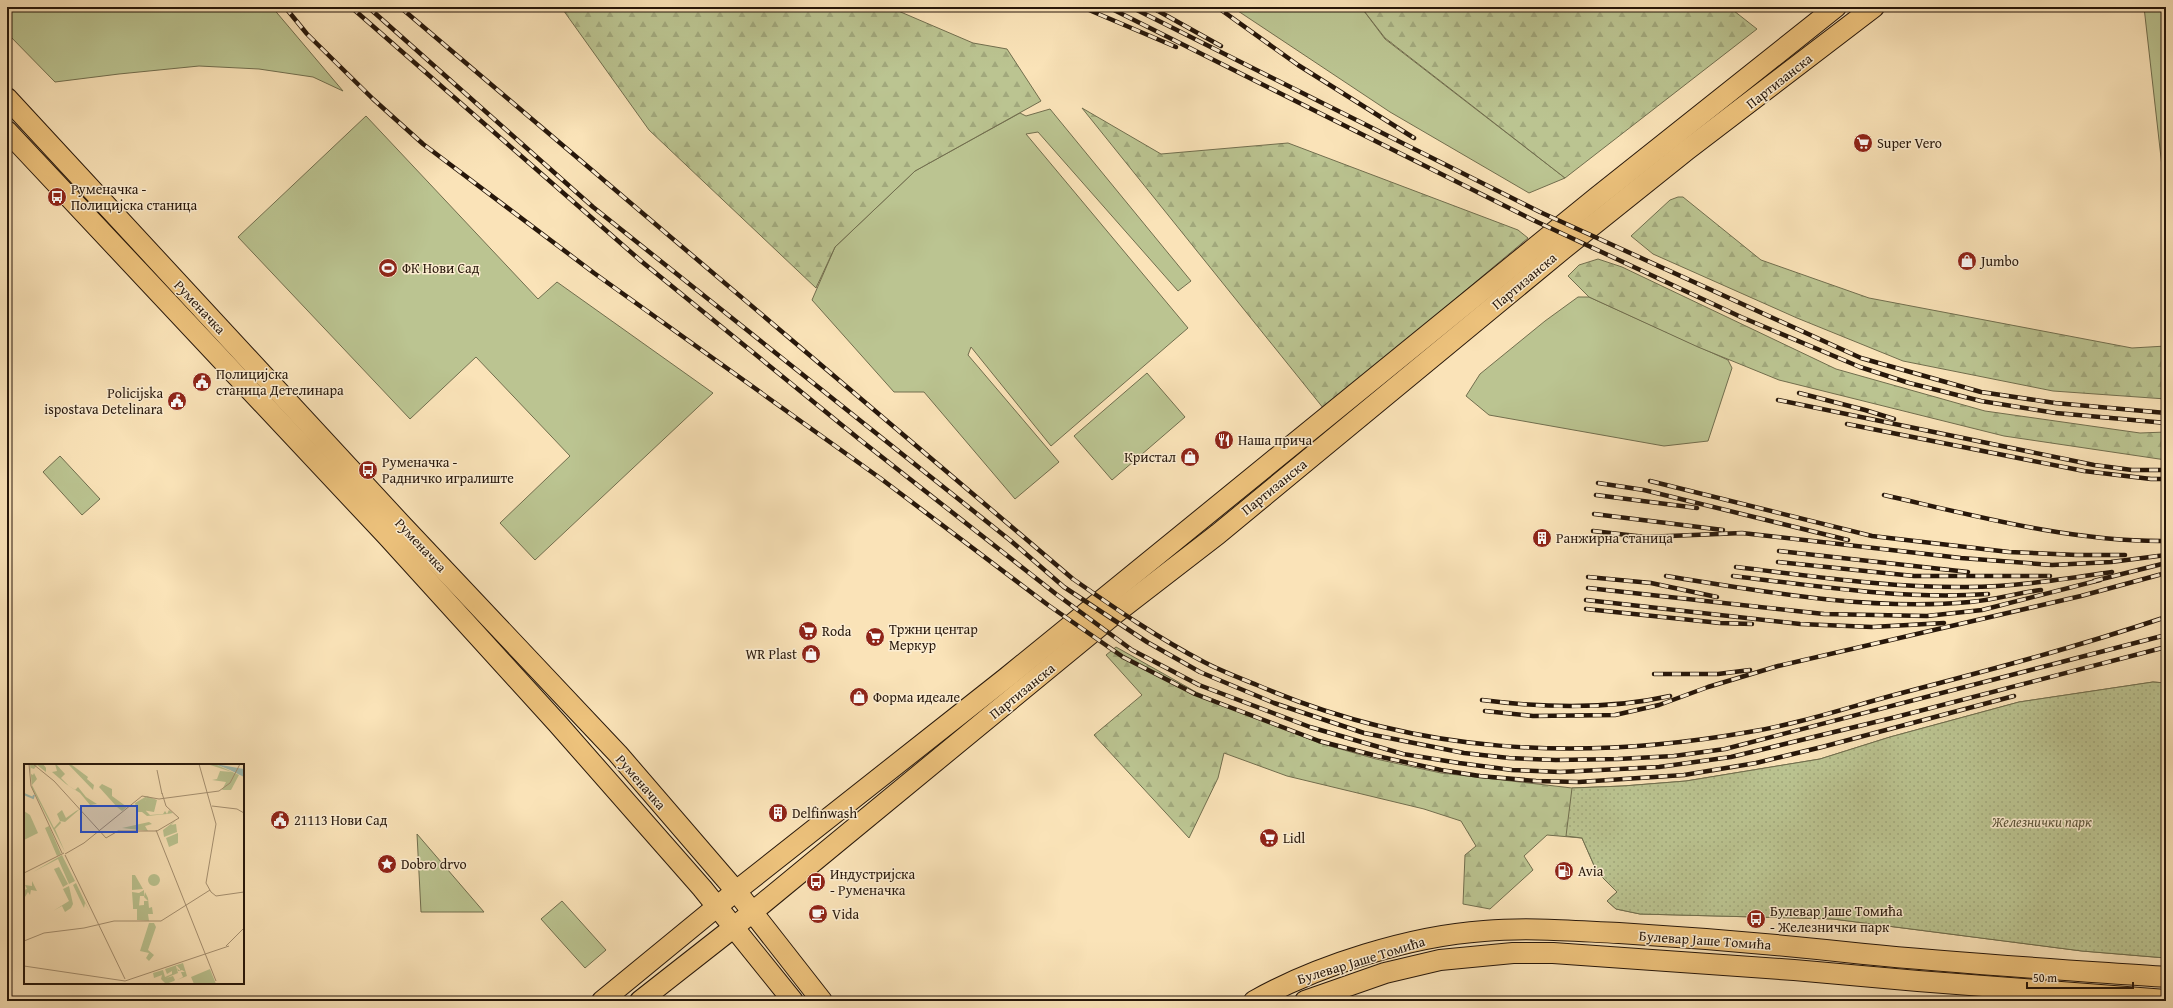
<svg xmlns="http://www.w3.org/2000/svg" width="2173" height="1008" viewBox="0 0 2173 1008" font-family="'Gentium Book Plus',serif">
<defs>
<pattern id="forest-firs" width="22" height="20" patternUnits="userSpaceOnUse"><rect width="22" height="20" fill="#bbc491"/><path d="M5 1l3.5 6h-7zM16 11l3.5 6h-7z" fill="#a1a87c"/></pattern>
<pattern id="park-dots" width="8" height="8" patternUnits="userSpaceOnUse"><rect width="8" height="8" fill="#bbc491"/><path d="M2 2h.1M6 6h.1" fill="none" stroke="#a1a87c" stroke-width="1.8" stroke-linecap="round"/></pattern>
</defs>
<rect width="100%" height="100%" fill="#fae3b8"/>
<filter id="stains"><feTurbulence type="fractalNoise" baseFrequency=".005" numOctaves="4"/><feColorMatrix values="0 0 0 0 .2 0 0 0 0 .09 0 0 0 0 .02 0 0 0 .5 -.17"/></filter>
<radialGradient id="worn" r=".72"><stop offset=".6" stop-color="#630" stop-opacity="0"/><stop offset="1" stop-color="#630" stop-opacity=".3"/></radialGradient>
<g fill="#bbc491" stroke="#716e4e">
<path d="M7,7h265l71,84 -30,-14 -54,-8 -60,-3 -80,8 -64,8 -48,-49z"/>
<path d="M1232,7h129l24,32 180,139 -36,15 -139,-81z"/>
<path d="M2144,7h22v195z"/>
<path d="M1050,109l141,172 -13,10 -140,-159 -12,2 162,194 -137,118 -80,-99 -3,8 91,107 -44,37 -91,-107h-30l-82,-92 23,-53 80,-76 105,-58 6,3z"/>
<path d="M366,116l172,183 19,-17 156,111 -178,167 -35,-37 70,-67 -94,-99 -66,62 -172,-182z"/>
<path d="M1578,297h11l139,63 4,8 -24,73 -44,5 -175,-31 -23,-19 14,-22 65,-53z"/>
<path d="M1147,373l38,44 -73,63 -38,-44z"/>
<path d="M60,456l40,43 -18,16 -39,-43z"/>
<path d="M417,834l67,78h-63z"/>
<path d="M562,901l44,49 -21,18 -44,-49z"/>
</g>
<g fill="url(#forest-firs)" stroke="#716e4e">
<path d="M561,7h328l84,36 34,6 34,52 -126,70 -80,76 -19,41 -167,-158z"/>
<path d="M1361,7h368l28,22 -192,149 -180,-140z"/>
<path d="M1082,108l79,46 127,-11 230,87 10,8 -204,171z"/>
<path d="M1678,197h5l78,63 108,38 263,50 34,-2v53l-113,-8 -150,-30 -106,-43 -144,-64 -22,-18 39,-36z"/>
<path d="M1598,259l24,8 214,102 149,42 155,22 26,-1v28l-162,-24 -225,-56 -81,-33 -109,-50 -21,-21 11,-11z"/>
<path d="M1116,647l80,45 123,51 57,16 65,14 131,15 51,-2 63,-5 134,-22 70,-22 129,-35 134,-20 13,1v275l-84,-7 -249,-32 -193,-5 -24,-5 -9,-8 10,-9 -20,-20 -15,-34 -35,-3 -23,21 9,14 -43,39 -27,-5 2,-49 11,-9 -15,-25 -37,-12 -137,-33 -63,-23 -6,25 -29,60 -95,-103 48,-40 -36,-40z"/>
</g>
<path fill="url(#park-dots)" stroke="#716e4e" d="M2153,682l13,1v275l-84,-7 -249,-32 -193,-5 -24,-5 -9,-8 10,-9 -20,-20 -15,-34 -16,-2 6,-48 51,-2 63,-5 134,-22 70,-22 129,-35z"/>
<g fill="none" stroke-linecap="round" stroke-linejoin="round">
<defs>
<g id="major">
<path d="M7,98l394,426 217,230 118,137 86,110"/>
<path d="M7,131l380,405 170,187 145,165 91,113"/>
<path d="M602,1001l134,-110 270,-213 591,-481 239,-190"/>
<path d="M640,1001l93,-73 384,-316 101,-78 344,-284 125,-100 187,-143"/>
<path d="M1254,1001c64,-36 157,-65 230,-70 45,-4 90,0 135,2 82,5 164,12 245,21 101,10 201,16 302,23"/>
<path d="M1305,1001l80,-28 55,-13 73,-7h40l241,17 124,11 248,19"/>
</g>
</defs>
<use href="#major" stroke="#27170a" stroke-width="22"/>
<use href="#major" stroke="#edc27c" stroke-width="20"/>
<defs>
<g id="rail">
<path d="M285,7l22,27 66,65 50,45 171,129 286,205 168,127 75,52 72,37 124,47 58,15 64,14 39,6 56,5 43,1 105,-7 72,-12 66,-16 192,-51"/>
<path d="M351,7l290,254 218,178 197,155 76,56 67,35 111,42 93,27 56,9 53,7 48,2 99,-5 72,-10 165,-40 270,-70"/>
<path d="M368,7l225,200 418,334 53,46 83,55 53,30 74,31 90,30 100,20 45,5 47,2 62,-1 56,-3 51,-7 441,-114"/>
<path d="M400,7l673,572c43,30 85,59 131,83 17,9 36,16 53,23 160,69 322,77 492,47 49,-8 97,-24 145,-37 92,-24 183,-48 272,-78"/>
<path d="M1082,7l94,40"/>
<path d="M1108,7l425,213 208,97 119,50 49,16 72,18 75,12 110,10"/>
<path d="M1131,7l409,205 321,146 120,34 74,11 111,10"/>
<path d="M1151,7l70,39"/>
<path d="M1217,7l81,58 116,73"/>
<path d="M1799,393l66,17 29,9"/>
<path d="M1778,400l316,65 38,5h34"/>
<path d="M1847,424l237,47 67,8h15"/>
<path d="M1650,481l222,55 137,16 68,3h48"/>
<path d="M1598,483l46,7 204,50"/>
<path d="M1596,495l101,13"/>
<path d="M1884,495c92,21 187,47 282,46"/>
<path d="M1594,514l129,16"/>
<path d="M1593,531l52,6 97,-4 219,25 91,7 59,-3 55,-7"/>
<path d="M1779,551l189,21"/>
<path d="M1778,562l136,14h136"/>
<path d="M1736,567c76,9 154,21 231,20 49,0 97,-8 145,-15"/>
<path d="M1666,576c100,16 202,35 304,26 24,-2 48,-9 71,-12"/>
<path d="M1733,576c84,10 170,24 255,18"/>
<path d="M1588,577l63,6 66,14"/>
<path d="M2094,581l72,-18"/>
<path d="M1588,588l236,26 103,2 55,-6 118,-30"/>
<path d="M1586,600l214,24 72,3 72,-4"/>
<path d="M1586,609l134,14 32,1"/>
<path d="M1654,674h64l32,-4"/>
<path d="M1482,700c63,8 126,10 188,-4"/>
<path d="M1485,711l48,5 82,-1 44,-10 49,-18 70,-21 303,-70 85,-23"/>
</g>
</defs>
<use href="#rail" stroke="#27170a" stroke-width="4.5"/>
<use href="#rail" stroke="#fcedd1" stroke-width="3" stroke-dasharray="9" stroke-linecap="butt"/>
</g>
<defs>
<symbol id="supermarket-disc" viewBox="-11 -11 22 22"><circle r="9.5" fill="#8f2418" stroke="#fcedd1"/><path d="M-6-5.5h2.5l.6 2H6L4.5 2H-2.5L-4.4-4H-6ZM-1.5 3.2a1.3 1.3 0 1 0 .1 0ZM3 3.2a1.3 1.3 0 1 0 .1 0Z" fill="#fff"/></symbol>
<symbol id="bus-disc" viewBox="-11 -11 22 22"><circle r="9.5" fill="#8f2418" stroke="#fcedd1"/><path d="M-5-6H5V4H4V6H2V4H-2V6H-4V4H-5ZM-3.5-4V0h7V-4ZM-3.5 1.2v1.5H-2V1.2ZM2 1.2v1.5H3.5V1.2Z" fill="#fff"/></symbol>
<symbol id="shop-disc" viewBox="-11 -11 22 22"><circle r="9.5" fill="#8f2418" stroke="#fcedd1"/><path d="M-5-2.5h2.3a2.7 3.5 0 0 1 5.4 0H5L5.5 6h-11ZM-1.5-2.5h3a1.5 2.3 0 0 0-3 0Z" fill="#fff"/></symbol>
<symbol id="stadium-disc" viewBox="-11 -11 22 22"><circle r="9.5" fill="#8f2418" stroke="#fcedd1"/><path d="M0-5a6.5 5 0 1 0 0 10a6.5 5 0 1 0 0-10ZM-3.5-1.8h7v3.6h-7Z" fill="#fff"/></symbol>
<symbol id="civic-disc" viewBox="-11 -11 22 22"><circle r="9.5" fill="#8f2418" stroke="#fcedd1"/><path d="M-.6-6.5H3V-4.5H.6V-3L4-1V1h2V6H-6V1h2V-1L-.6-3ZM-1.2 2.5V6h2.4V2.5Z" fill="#fff"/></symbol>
<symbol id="restaurant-disc" viewBox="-11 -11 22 22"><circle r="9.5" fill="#8f2418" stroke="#fcedd1"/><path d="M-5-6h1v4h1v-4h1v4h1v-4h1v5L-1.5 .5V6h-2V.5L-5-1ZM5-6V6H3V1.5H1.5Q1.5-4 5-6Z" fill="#fff"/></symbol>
<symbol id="building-disc" viewBox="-11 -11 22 22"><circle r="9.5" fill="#8f2418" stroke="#fcedd1"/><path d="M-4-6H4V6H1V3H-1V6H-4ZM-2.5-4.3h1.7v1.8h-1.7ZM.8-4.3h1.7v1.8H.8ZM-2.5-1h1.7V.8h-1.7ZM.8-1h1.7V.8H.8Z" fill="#fff"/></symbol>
<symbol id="sight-disc" viewBox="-11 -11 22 22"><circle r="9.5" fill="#8f2418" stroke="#fcedd1"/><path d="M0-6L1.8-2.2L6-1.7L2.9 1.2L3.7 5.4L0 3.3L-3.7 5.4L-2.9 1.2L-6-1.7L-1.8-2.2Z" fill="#fff"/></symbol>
<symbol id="fuel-disc" viewBox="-11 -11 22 22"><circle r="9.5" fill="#8f2418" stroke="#fcedd1"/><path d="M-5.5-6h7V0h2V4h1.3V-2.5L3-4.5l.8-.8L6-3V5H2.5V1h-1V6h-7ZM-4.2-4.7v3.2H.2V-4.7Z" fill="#fff"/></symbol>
<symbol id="cafe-disc" viewBox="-11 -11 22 22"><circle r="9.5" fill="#8f2418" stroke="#fcedd1"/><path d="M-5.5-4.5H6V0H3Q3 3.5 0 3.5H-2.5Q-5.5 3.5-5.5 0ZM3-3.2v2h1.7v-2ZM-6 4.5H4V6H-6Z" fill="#fff"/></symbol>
</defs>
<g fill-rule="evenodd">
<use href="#supermarket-disc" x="1852" y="132" width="22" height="22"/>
<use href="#bus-disc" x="46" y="186" width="22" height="22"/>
<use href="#shop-disc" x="1956" y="250" width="22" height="22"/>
<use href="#stadium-disc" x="377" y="257" width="22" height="22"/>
<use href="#civic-disc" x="191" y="371" width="22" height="22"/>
<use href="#civic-disc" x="166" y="390" width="22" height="22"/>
<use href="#restaurant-disc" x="1213" y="429" width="22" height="22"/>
<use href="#shop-disc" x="1179" y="446" width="22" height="22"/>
<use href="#bus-disc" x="357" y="459" width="22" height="22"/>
<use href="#building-disc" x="1531" y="527" width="22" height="22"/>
<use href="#supermarket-disc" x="797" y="620" width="22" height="22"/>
<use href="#supermarket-disc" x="864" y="626" width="22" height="22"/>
<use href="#shop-disc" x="800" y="643" width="22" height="22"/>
<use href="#shop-disc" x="848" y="686" width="22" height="22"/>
<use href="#building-disc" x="767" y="802" width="22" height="22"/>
<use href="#civic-disc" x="269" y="809" width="22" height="22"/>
<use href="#supermarket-disc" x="1258" y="827" width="22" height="22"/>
<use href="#sight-disc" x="376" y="853" width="22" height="22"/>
<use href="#fuel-disc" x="1553" y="860" width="22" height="22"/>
<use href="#bus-disc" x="805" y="871" width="22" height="22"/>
<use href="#cafe-disc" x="807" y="903" width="22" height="22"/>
<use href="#bus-disc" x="1745" y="908" width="22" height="22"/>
</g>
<g text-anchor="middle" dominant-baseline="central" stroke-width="3" stroke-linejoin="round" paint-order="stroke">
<g font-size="14" fill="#27170a" stroke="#fcedd1">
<text transform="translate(1779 81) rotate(-38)">Партизанска</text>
<text transform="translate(1524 281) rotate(-40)">Партизанска</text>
<text transform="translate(200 307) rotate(47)">Руменачка</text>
<text transform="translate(1274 487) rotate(-39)">Партизанска</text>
<text transform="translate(421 545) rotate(47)">Руменачка</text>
<text transform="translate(1022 691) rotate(-39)">Партизанска</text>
<text transform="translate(641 782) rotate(49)">Руменачка</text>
<text transform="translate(1705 940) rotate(4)">Булевар Јаше Томића</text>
<text transform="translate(1361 960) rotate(-17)">Булевар Јаше Томића</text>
</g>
<g font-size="14" fill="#27170a" stroke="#fcedd1" text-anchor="start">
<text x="1877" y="143">Super Vero</text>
<text x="71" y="189">Руменачка -<tspan x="71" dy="16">Полицијска станица</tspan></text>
<text x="1981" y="261">Jumbo</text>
<text x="402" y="268">ФК Нови Сад</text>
<text x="216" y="374">Полицијска<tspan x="216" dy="16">станица Детелинара</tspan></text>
<text x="163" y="393" text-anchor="end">Policijska<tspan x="163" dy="16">ispostava Detelinara</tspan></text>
<text x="1238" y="440">Наша прича</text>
<text x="1176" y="457" text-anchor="end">Кристал</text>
<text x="382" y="462">Руменачка -<tspan x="382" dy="16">Радничко игралиште</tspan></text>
<text x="1556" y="538">Ранжирна станица</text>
<text x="889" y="629">Тржни центар<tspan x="889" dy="16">Меркур</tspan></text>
<text x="822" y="631">Roda</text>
<text x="797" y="654" text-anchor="end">WR Plast</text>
<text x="873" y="697">Форма идеале</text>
<text x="792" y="813">Delfinwash</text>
<text x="294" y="820">21113 Нови Сад</text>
<text x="1283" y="838">Lidl</text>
<text x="401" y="864">Dobro drvo</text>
<text x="1578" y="871">Avia</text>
<text x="830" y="874">Индустријска<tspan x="830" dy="16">- Руменачка</tspan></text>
<text x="1770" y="911">Булевар Јаше Томића<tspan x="1770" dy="16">- Железнички парк</tspan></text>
<text x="832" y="914">Vida</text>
</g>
<g font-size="14" font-style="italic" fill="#5b5439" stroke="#fcedd1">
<text x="2042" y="822">Железнички парк</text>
</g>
</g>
<g transform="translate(24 764)">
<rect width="220" height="220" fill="#fae3b8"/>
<path d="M6,0h13l3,4v4l-9,-7 -3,4 -3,-1v6l2,1 1,-2 3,6 -5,6 22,43 6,-7 -3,-7 5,-4 4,8 10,-7 4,-2 -15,13 -5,-1 1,2 -6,6 10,23 -33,-64zM31,0h1l9,10 -4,4 8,8 6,4 3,-3 8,10 11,7 -7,1 -10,-12 -14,-9 -14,-12 5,-1zM183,0h8l24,11 -8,15h-9l4,-8 -14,-2 5,-1 3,-8 12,1zM123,32l-2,7 1,8 4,4 13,-1 2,-3 2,3 2,-4 4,3 -6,1 -20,2 -5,-4h-5l-2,-9zM0,47l6,4 8,18 -14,7zM152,56l-5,5 5,-1 1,8 -13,5 -1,-7zM25,62l12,28 -4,2 -12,-28zM154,69v10l-9,4 -3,-9zM38,91l13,26 -6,3 -11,-25 -25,13zM108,111h3l8,14 -11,1zM52,119l9,19 5,10 -5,-9 -1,5 -2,-4 -9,-19zM45,122l4,18 -2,4 -6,4 -3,-6 -9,5 16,-10 -6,-12zM120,126v6h-4l-1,10h-6l-1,-14 7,1zM159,199l4,13 -10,4 6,-3 -2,-5h4l-3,-2 -3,1h-1l-1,-3 3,3v-2l-3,-3h-1l2,7 -12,5 7,-2 2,4 -1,1 -8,3 -3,-11 3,11 -5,-5 1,-4 -8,3 -1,-5 10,-3 2,7 7,-3v-3l-5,3 -2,-5z" fill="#bbc491"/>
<path d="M44,0l4,1 16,12 -1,2 7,6 -1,5zM78,20l10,5v7l15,11 -5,4 -5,-4 -18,-20z" fill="#bbc491"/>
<path d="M123,32l10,4 -3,12 -12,-2zM124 116a6 6 0 1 1 12 0a6 6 0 1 1-12 0ZM125,159h5l2,4 -8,23 6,5 -5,6 -3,-3 3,-5 -9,-2z" fill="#bbc491"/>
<path d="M125,58l3,2 -7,2 3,5 -26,-3zM35,103l9,17 -5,3 -9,-18zM8,117l5,10 -6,-1 -1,5 -2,-3 -3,5 -1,-7 3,-1 -2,-4 7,1zM121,128l3,6 1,10 3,-1 1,7h-5l1,7 -12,-1v-11h-4v-3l11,-1v-4h4l-4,-4zM186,205l6,15h-22l-3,-7z" fill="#bbc491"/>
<path d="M191,0l29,5v8l-14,-7z" fill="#9fbdb4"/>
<path fill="none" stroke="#9fbdb4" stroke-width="2" d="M0,30l9,4 1,-3"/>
<path fill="none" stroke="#a69172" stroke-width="1" d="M5,0l2,22 31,67M9,0l21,17 52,57M175,0l17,60 -10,59 5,9 5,4 28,-4M133,6l5,24M188,42l25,3 7,4M132,66l60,151M82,74l12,-7h39l22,-13 -13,-12 -4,-13M41,90l19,-11 58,-47 17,3 60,-8 11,-8 10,-19M41,91l60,124M0,109l40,-20M0,177l20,-8 40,-5 30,-7h47l49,-31M202,182l18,-18M0,202l101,15 104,-35"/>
<path fill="#1d4ed8" fill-opacity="0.15" stroke="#1d4ed8" stroke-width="2" d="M57,42h56v26h-56z"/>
<rect width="220" height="220" fill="none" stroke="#27170a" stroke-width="2"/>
</g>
<rect width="2173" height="1008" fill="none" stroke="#fae3b8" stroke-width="24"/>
<rect x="8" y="8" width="2157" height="992" fill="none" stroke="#27170a" stroke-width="2"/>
<rect x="12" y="12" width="2149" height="984" fill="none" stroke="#27170a"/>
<path d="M2027 982v6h106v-6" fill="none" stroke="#27170a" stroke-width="2"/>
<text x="2033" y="982" font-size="12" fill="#27170a" stroke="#fcedd1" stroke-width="3" paint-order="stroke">50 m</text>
<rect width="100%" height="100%" filter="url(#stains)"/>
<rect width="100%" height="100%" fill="url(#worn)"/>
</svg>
